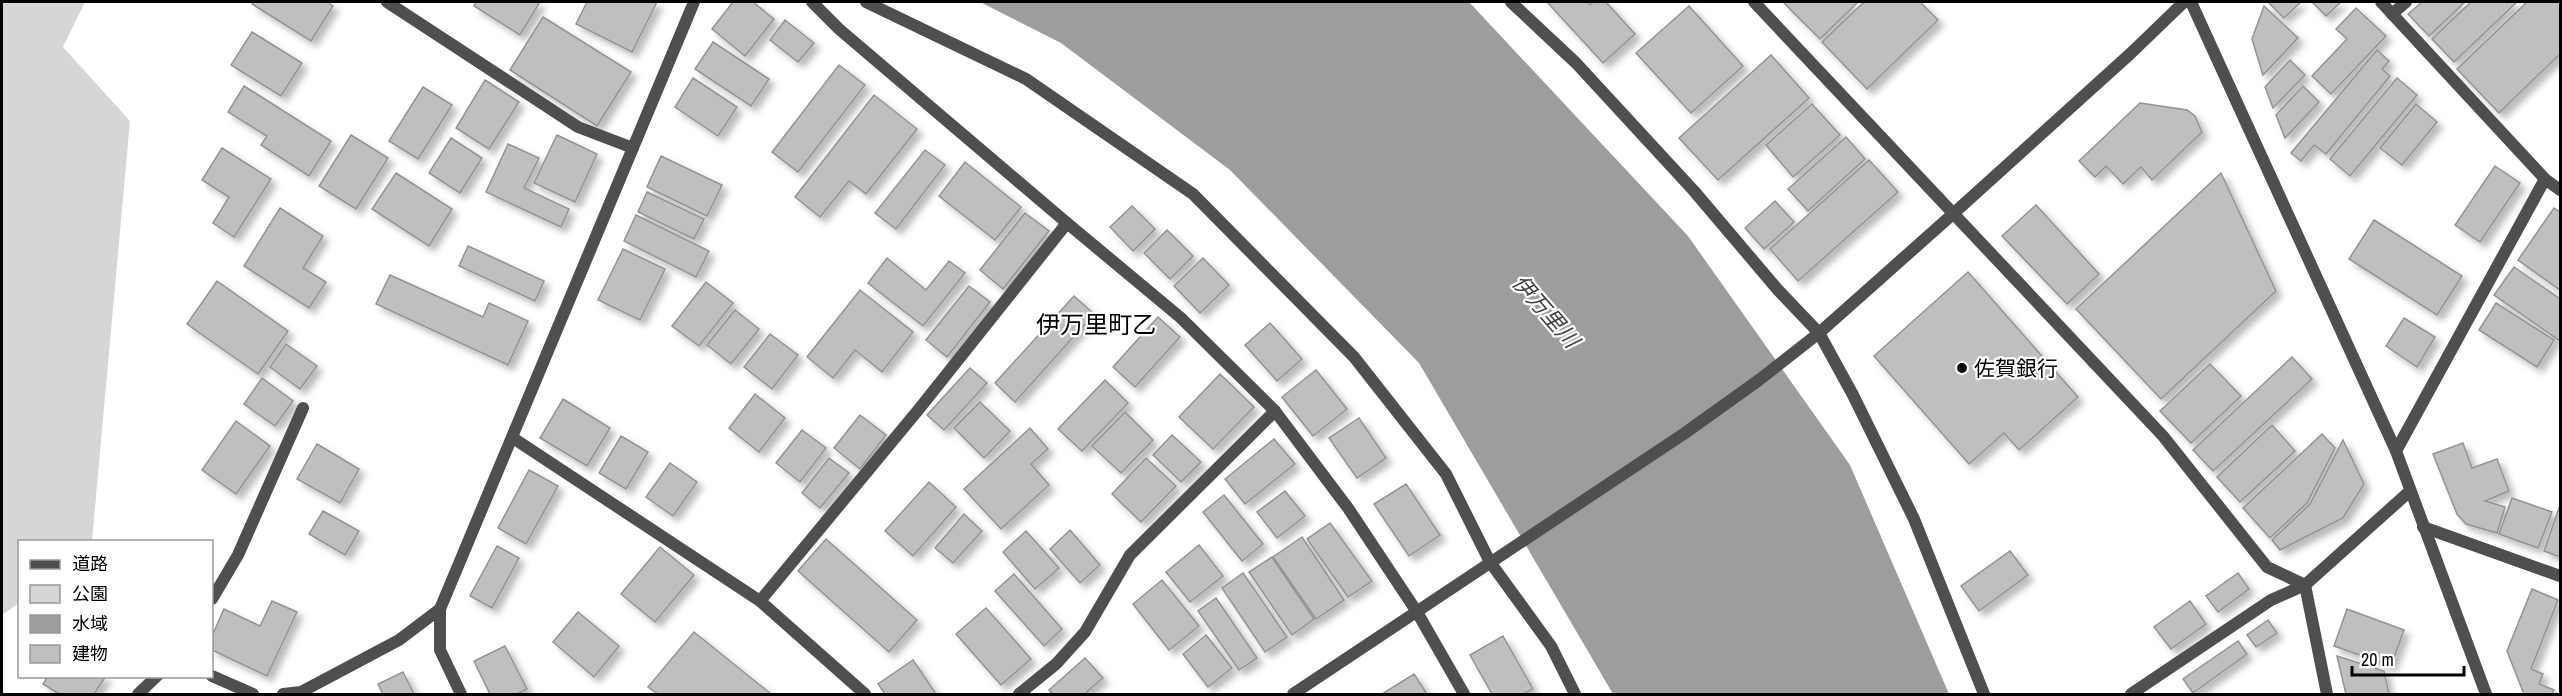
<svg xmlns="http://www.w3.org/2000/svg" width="2562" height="696" viewBox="0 0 2562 696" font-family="'Archivo Narrow','Noto Sans JP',sans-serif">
<defs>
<filter id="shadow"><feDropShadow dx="5.5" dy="5.5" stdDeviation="3" flood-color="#0004"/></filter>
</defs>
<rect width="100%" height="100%" fill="#fff"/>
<path fill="#d6d6d6" d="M2,2h83l-22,45 67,74 -38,420 -72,1 -1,61 -17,12z"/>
<path fill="#9d9d9d" d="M980,2h489l219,234 162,229 99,229h-336l-194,-331 -189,-193 -169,-127z"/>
<g fill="#bfbfbf" stroke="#939393" stroke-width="1.5" filter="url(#shadow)">
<path d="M254,2h73l6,4 -22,35 -59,-37z"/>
<path d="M476,2h64l-20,33 -46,-29z"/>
<path d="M587,2h70l-25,50 -56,-28z"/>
<path d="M733,2h20l21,17 -29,37 -33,-27z"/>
<path d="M1547,2h40l3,3 3,-3h13l29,32 -32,29z"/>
<path d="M1783,2h75l-38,37z"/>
<path d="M1864,2h56l18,18 -71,69 -45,-47z"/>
<path d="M2268,2h33l-17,16z"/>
<path d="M2312,2h29l-15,14z"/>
<path d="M2422,2h43l-36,34 -21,-22z"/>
<path d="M2471,2h46l-63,60 -22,-23z"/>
<path d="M2527,2h33v52l-61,59 -42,-44z"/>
<path d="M1689,6l54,60 -52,47 -55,-60z"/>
<path d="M2264,6l34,32 -35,37 -11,-36z"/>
<path d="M2356,8l30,28 -55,58 -19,-18 35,-37 -11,-10z"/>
<path d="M543,17l88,55 -34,54 -87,-56z"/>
<path d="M785,20l29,23 -16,19 -28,-22z"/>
<path d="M252,32l50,31 -21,33 -50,-31z"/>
<path d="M713,42l56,37 -18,27 -56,-37z"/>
<path d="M2377,50l12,11 -7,8 8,7 -64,78 -12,-9 -13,16 -10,-8z"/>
<path d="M1771,55l38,43 -91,82 -39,-42z"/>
<path d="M2290,60l15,15 -32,33 -8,-21z"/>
<path d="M839,65l26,20 -67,87 -26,-20z"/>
<path d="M693,78l44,29 -19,29 -43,-29z"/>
<path d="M2397,78l20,17 -67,81 -20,-17z"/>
<path d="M485,80l34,22 -30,47 -33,-21z"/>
<path d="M244,86l87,55 -22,35 -48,-31 6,-9 -39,-24z"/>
<path d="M2303,86l16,16 -34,36 -9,-23z"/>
<path d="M423,87l29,18 -34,54 -29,-18z"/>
<path d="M874,95l43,34 -51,65 -17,-13 -29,36 -25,-20z"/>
<path d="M2140,103l47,7 8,6 7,16 -50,48 -11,-13 -18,17 -17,-18 -11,11 -16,-16z"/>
<path d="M1812,104l28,31 -47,42 -27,-32z"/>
<path d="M2416,104l21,18 -35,43 -22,-17z"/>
<path d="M351,135l37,23 -32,51 -37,-23z"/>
<path d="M557,135l40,19 -22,48 -41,-19z"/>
<path d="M1846,137l19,22 -57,52 -20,-22z"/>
<path d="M451,138l31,20 -22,35 -31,-20z"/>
<path d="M508,144l31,14 -15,30 45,21 -8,18 -75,-35z"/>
<path d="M222,148l49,31 -37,58 -21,-14 16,-26 -27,-17z"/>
<path d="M925,150l20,15 -49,64 -21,-16z"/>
<path d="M661,156l61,29 -15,31 -60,-29z"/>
<path d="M1869,160l29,32 -100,89 -28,-32z"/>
<path d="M965,162l56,45 -26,33 -56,-44z"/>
<path d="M2495,166l25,17 -40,59 -25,-17z"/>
<path d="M396,173l56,36 -23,37 -57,-37z"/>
<path d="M2221,173l55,118 -115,108 -85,-90z"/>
<path d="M647,192l57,27 -10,20 -56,-27z"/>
<path d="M1775,201l19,21 -30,27 -19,-21z"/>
<path d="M2036,205l63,69 -32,30 -65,-68z"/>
<path d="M1132,206l23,23 -22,22 -23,-24z"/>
<path d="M280,208l43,28 -20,32 23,14 -17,26 -65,-42z"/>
<path d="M2554,208l6,4v78l-42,-30z"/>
<path d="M1025,213l24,18 -46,58 -23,-19z"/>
<path d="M636,215l73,36 -13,26 -72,-36z"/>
<path d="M2374,220l88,56 -25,39 -88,-56z"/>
<path d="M1167,230l26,26 -23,23 -26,-26z"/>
<path d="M468,246l76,35 -9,20 -76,-35z"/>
<path d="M623,249l42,20 -25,51 -42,-20z"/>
<path d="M887,258l39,32 23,-29 16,12 -42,53 -55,-43z"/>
<path d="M1203,258l26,27 -29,28 -26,-27z"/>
<path d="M2514,267l46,32v42l-66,-46z"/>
<path d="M1968,272l110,125 -59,53 -15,-17 -35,31 -95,-108z"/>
<path d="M390,275l93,42 6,-14 39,18 -20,44 -132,-61z"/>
<path d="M217,281l71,50 -30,43 -71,-50z"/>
<path d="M706,282l27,21 -34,43 -27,-20z"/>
<path d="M969,286l21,16 -43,55 -21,-17z"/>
<path d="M860,290l53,42 -31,40 -27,-22 -22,28 -26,-21z"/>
<path d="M1074,296l20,18 -79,88 -20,-19z"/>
<path d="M2496,303l58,37 -17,27 -58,-37z"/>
<path d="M735,310l24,19 -28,35 -24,-19z"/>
<path d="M1158,317l22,20 -45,50 -22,-20z"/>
<path d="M2404,318l31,19 -18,30 -31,-21z"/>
<path d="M1270,323l32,36 -25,22 -32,-36z"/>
<path d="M770,334l28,21 -26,34 -28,-22z"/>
<path d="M286,344l31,22 -17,23 -30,-22z"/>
<path d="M2292,357l20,22 -99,92 -20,-21z"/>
<path d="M2210,364l31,32 -50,47 -31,-32z"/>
<path d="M970,368l17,15 -43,47 -17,-15z"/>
<path d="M1316,370l31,39 -34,27 -31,-39z"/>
<path d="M1220,374l34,33 -41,42 -34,-32z"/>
<path d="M262,378l31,23 -18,25 -31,-22z"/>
<path d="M1105,380l23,23 -46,48 -24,-22z"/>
<path d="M755,394l30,24 -26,34 -30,-24z"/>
<path d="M563,399l47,29 -23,38 -47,-28z"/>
<path d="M980,402l30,29 -26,27 -30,-30z"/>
<path d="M1125,412l28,28 -32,33 -29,-27z"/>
<path d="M860,415l26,20 -26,34 -26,-21z"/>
<path d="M1359,418l27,40 -29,20 -28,-40z"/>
<path d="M236,421l34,25 -34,48 -34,-24z"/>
<path d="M2272,425l23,26 -55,51 -23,-25z"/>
<path d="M1030,428l18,21 -17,15 18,21 -48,44 -37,-40z"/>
<path d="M802,430l24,18 -26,34 -24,-19z"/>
<path d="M2322,434l13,14 -28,55 -37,35 -27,-30z"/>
<path d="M1172,435l29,27 -20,20 -28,-27z"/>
<path d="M621,436l27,16 -22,37 -27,-16z"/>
<path d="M1274,439l21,25 -50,40 -20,-25z"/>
<path d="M2343,440l21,44 -21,34 -63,32 -8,-10 38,-36z"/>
<path d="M2463,443l9,25 25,-9 12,32 -24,10 20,6 -8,26 -31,-9 -9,-10 -24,-60z"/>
<path d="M317,444l42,25 -19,34 -43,-24z"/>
<path d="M829,458l20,15 -29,35 -18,-15z"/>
<path d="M1146,458l30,28 -35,36 -29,-28z"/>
<path d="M670,463l27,19 -24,34 -27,-19z"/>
<path d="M529,470l29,16 -32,58 -28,-16z"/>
<path d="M929,482l27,25 -43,49 -28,-25z"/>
<path d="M1406,484l34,51 -31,21 -35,-52z"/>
<path d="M1285,491l20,25 -28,22 -20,-26z"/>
<path d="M1224,495l39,49 -21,17 -39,-49z"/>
<path d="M2512,498l40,14 -14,36 -39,-14z"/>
<path d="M2560,505v52l-16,-6z"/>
<path d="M323,511l36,20 -14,24 -36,-21z"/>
<path d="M964,514l18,17 -29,32 -18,-15z"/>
<path d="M1330,523l42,58 -24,16 -41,-58z"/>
<path d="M1070,530l30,35 -20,18 -30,-34z"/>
<path d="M1026,531l33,37 -24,21 -32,-37z"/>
<path d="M1302,537l42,63 -28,19 -43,-62z"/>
<path d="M826,539l91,81 -28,32 -91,-81z"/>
<path d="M1199,545l24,31 -33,26 -24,-30z"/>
<path d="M497,546l22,12 -27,50 -22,-12z"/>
<path d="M660,547l34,28 -39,47 -34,-28z"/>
<path d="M2010,551l18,24 -49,36 -18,-25z"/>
<path d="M1272,557l42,62 -22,16 -43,-63z"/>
<path d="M1243,573l44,64 -22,15 -43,-64z"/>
<path d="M2238,573l11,16 -31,23 -12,-16z"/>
<path d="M1014,574l48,55 -18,17 -49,-55z"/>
<path d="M1162,580l37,46 -30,24 -36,-46z"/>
<path d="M2532,589l26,11 -27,69 12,5 -4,10 15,6 -2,4h-28l-17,-43z"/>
<path d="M1216,598l41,60 -18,12 -41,-59z"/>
<path d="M272,601l25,11 -30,64 -55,-26v-14l12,-27 36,17z"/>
<path d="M2190,601l16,23 -35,25 -17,-22z"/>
<path d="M986,608l45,51 -30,26 -45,-51z"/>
<path d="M2347,609l57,21 -13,36 -57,-20z"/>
<path d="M578,612l41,34 -25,31 -41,-35z"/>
<path d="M2268,620l9,13 -21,14 -9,-12z"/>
<path d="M694,632l77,62h-113l-10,-7z"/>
<path d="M1206,635l26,33 -24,19 -25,-33z"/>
<path d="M1503,636l30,53 -10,5h-31l-22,-39z"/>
<path d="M2238,641l9,13 -54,39 -10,-14z"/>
<path d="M505,646l22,43 -10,5h-27l-16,-33z"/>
<path d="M2337,656l47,15 5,23h-43z"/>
<path d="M1085,658l18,20 -19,16h-31l-4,-4z"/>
<path d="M913,660l23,34h-51l-7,-10z"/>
<path d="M403,672l11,22h-31l-5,-10z"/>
<path d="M1414,674l13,20h-45z"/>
<path d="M48,676h58l-12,18h-35l-16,-10z"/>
</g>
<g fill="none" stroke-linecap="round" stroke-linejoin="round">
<g stroke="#4f4f4f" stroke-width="12">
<path d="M387,2l191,125 55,21"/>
<path d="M812,2l27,27 228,194 114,95 94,93 73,97 69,104 47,82"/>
<path d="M866,2l160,77 167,115 161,163 92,117 44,88 61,84 24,48"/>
<path d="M1511,2l65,61 118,128 84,99 41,43 34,62 61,124 70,175"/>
<path d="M1754,2l409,434 104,131 38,18"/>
<path d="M2381,2l164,177 15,11"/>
<path d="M2392,14l14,-12"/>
<path d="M513,438l247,163 105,93"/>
<path d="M2396,451l149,-272"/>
<path d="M2423,527l137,49"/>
<path d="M2305,585l22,109"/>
<path d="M212,599l26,-44 65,-147"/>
<path d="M760,601l159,-192 148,-186"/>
<path d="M212,676l41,18"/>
<path d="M138,694l19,-18"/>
<path d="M283,694l18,-2 98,-52 41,-31"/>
<path d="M461,694l-21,-44v-41l254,-607"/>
<path d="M1019,694l37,-30 29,-32 45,-77 145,-144"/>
<path d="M2131,694l140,-94 34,-15 105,-94"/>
</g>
<g stroke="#4f4f4f" stroke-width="12">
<path d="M2191,2l205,449 90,243"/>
<path d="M1293,694l392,-261 74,-53 60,-47 135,-120 176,-159 54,-52"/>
</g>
</g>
<circle fill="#000" stroke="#fff" stroke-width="2" cx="1962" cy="368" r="6"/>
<g text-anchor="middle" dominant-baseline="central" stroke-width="4.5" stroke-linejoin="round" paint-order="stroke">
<g font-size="21" fill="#000" stroke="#fff" text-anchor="start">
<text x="1974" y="368">佐賀銀行</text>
</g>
<g font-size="22" font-style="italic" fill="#3e3e3e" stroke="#fff">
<text transform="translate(1546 311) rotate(49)">伊万里川</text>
</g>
<g font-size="24" fill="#000" stroke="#fff">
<text x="1096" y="324">伊万里町乙</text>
</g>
</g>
<rect width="2562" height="696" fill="none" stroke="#000000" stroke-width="6"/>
<rect x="18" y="540" width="195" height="138" fill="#ffffff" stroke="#999999" stroke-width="1.5"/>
<rect x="30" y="560" width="30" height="9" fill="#4f4f4f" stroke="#999999" stroke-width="1.5"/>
<text x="72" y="570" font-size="18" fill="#000000">道路</text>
<rect x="30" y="585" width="30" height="18" fill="#d6d6d6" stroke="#999999" stroke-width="1.5"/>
<text x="72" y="600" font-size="18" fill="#000000">公園</text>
<rect x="30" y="615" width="30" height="18" fill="#9d9d9d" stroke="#999999" stroke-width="1.5"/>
<text x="72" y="630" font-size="18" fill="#000000">水域</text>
<rect x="30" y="645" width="30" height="18" fill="#bfbfbf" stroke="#999999" stroke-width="1.5"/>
<text x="72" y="660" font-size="18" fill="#000000">建物</text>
<path d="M2352 666v9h112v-9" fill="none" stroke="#000000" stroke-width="3"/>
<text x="2361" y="666" font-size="18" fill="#000000" stroke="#ffffff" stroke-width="4.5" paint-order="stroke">20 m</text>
</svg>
